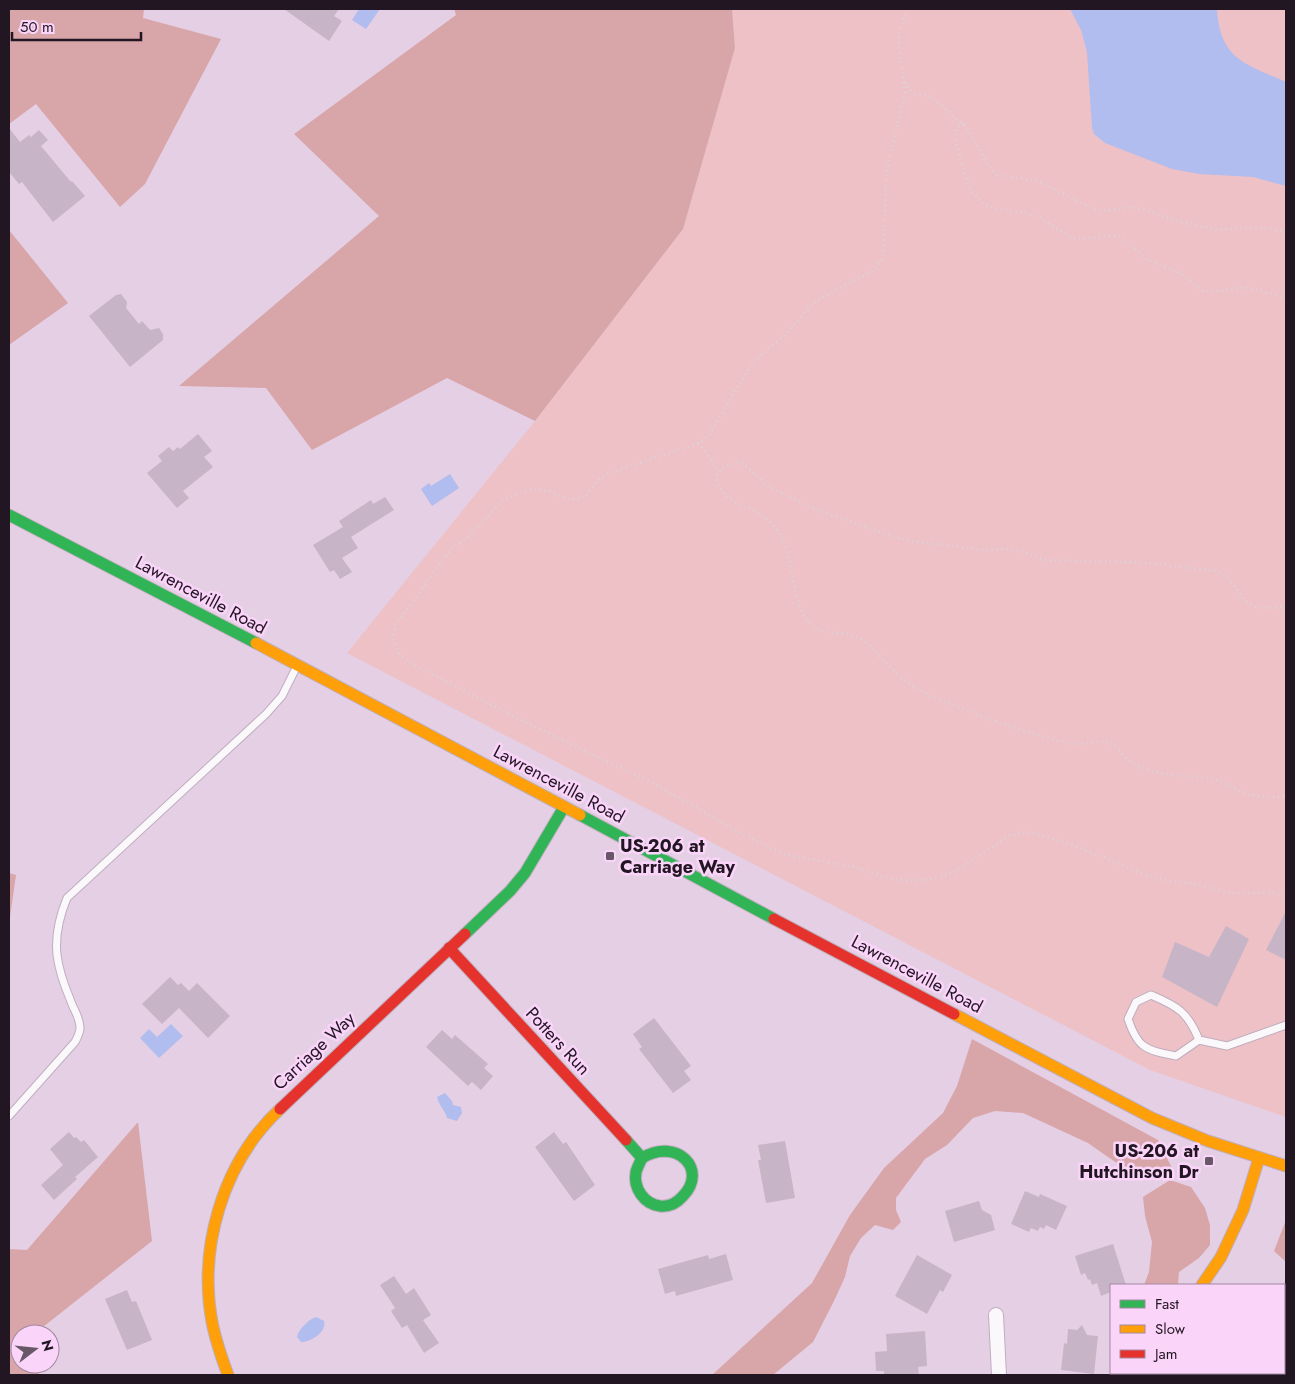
<svg xmlns="http://www.w3.org/2000/svg" width="1295" height="1384" viewBox="0 0 1295 1384" font-family="Jost,sans-serif">
<rect width="100%" height="100%" fill="#e5cfe4"/>
<path fill="#edc1c6" d="M732,9h554v1108l-136,-47 -803,-417 188,-232 148,-192 52,-181z"/>
<g fill="#d8a5a9">
<path d="M10,9h134l-1,9 78,21 -76,145 -25,23 -84,-103 -27,20z"/>
<path d="M454,9h278l3,39 -52,181 -148,192 -88,-43 -135,72 -46,-62 -87,-2 200,-170 -85,-82 162,-119z"/>
<path d="M9,230l59,73 -59,42z"/>
<path d="M9,873l7,2 -7,49z"/>
<path d="M972,1039l186,101 14,28 -31,12 -53,-37 -65,-30 -28,-2 -22,7 -26,27 -22,14 -29,39v12l5,12 -8,8 -18,-5 -14,13 -11,18 -5,21 -11,24 -21,41 -40,33h-61l100,-92 38,-68 34,-47 59,-55 14,-27z"/>
<path d="M138,1122l14,119 -118,93h-14v30h15l4,11h-30v-126l18,1z"/>
<path d="M1170,1180l21,7 14,21 5,17v20l-11,13 -20,14 -1,13h-34l5,-13 3,-30 -7,-26 -2,-19z"/>
<path d="M1286,1220v42l-12,-11z"/>
</g>
<g fill="#b1bdef">
<path d="M359,9h21l-14,20 -14,-9z"/>
<path d="M1070,9h147c3,51 29,55 69,73v104l-33,-9 -54,-3 -27,-5 -67,-26 -11,-9 -2,-6 -5,-76 -6,-22z"/>
<path d="M450,474l9,14 -27,18 -11,-17 8,-6 2,3z"/>
<path d="M171,1024l12,12 -24,22 -19,-20 9,-9 8,8z"/>
<path d="M445,1093l7,8 1,4 8,2 1,6 -5,8 -10,-3c-2,-8 -8,-12 -10,-21z"/>
<path d="M316,1317l8,4c3,11 -13,21 -23,21l-4,-5c1,-7 12,-18 19,-20z"/>
</g>
<g fill="#c8b4c7">
<path d="M284,9h55l-5,7 8,5 -13,20z"/>
<path d="M9,128l11,14 9,-7 2,2 8,-7 9,10 -7,6 30,36 1,-1 13,15 -32,26 -31,-40 -3,2 -10,-12z"/>
<path d="M121,294l6,8 -1,6 13,16 3,-3 8,9 9,-2 4,6v6l-33,27 -41,-51 27,-21z"/>
<path d="M198,434l14,17 -8,6 9,10 -30,24 6,7 -12,10 -30,-35 15,-12 -4,-5 11,-9 4,4 5,-4 2,2z"/>
<path d="M385,497l9,13 -43,27 7,11 -16,10 10,14 -12,7 -6,-9 -4,2 -17,-27 30,-18 -4,-6 32,-21 2,4z"/>
<path d="M1286,911v49l-20,-10z"/>
<path d="M1226,926l23,13 -32,68 -55,-30 13,-35 34,15z"/>
<path d="M170,977l8,8 3,-2 8,8 8,-8 33,33 -22,22 -29,-30 -17,16 -20,-20z"/>
<path d="M654,1018l37,48 -7,5 7,9 -18,13 -34,-44 3,-2 -9,-13z"/>
<path d="M442,1030l10,9 3,-4 33,29 -4,4 9,8 -12,14 -9,-8 -4,4 -42,-39z"/>
<path d="M69,1132l5,6 2,-1 5,5 3,-2 14,17 -23,20 2,2 -23,21 -13,-15 22,-20 -13,-16z"/>
<path d="M554,1132l9,12 3,-2 29,43 -21,16 -39,-54z"/>
<path d="M785,1141l10,57 -29,5 -8,-43h3l-3,-15z"/>
<path d="M1025,1191l14,6 1,-3 27,12 -11,24 -10,-5 -2,4 -4,-2 -2,4 -7,-3 -2,4 -18,-8z"/>
<path d="M979,1201l3,9 9,5 4,15 -41,12 -9,-31z"/>
<path d="M1113,1244l13,41h-15v7l-10,4 -4,-13 -5,2 -2,-6 -2,1 -3,-7 -4,2 -6,-19z"/>
<path d="M726,1254l7,26 -57,16 -1,-5 -10,3 -7,-25 50,-14 1,4z"/>
<path d="M917,1255l35,20 -9,17 -3,-2 -13,24 -32,-18z"/>
<path d="M394,1276l12,18 8,-6 17,27 -8,5 16,23 -15,10 -17,-28 -5,3 -11,-17 4,-3 -15,-23z"/>
<path d="M127,1290l5,12 4,-1 16,39 -25,10 -22,-51z"/>
<path d="M1082,1325l5,10 11,1 -4,38 -33,-4 3,-27 3,1 1,-15 9,1z"/>
<path d="M925,1331l2,35 -9,1 1,8h-35v-4h-8l-1,-19 12,-1 -1,-17z"/>
</g>
<g fill="none" stroke-linecap="round" stroke-linejoin="round">
<defs>
<g id="lane">
<path d="M1199,1040c-11,-28 -22,-34 -48,-45l-15,7 -8,17c10,30 18,31 48,37l23,-16 28,6 59,-21"/>
<path d="M9,1116l66,-74c2,-4 5,-9 5,-14 0,-11 -7,-19 -10,-29 -6,-14 -11,-29 -13,-44 -2,-19 3,-40 10,-57l199,-184 16,-18 13,-26"/>
</g>
<g id="street">
<path d="M996,1315l3,60"/>
<path d="M1153,1375l1,-2"/>
</g>
<g id="fast">
<path d="M9,515l247,128"/>
<path d="M580,815l194,104"/>
<path d="M465,934l45,-43 15,-18 39,-66"/>
<path d="M626,1140l16,18c-2,4 -5,10 -6,14 -3,16 8,32 24,34 10,1 17,-3 23,-10 26,-27 -7,-59 -41,-38"/>
</g>
<g id="slow">
<path d="M256,643l324,172"/>
<path d="M954,1014l198,104 56,23 78,25"/>
<path d="M1202,1285l19,-28 22,-47 16,-52"/>
<path d="M228,1375c-6,-16 -11,-31 -15,-48 -16,-77 9,-164 67,-218"/>
</g>
<g id="jam">
<path d="M774,919l180,95"/>
<path d="M449,948l177,192"/>
<path d="M280,1109l185,-175"/>
</g>
</defs>
<use href="#lane" stroke="#bfaebe" stroke-width="9"/>
<use href="#street" stroke="#bfaebe" stroke-width="16"/>
<use href="#fast" stroke="#bfaebe" stroke-width="13"/>
<use href="#slow" stroke="#bfaebe" stroke-width="13"/>
<use href="#jam" stroke="#bfaebe" stroke-width="13"/>
<g stroke="#dbd4db" stroke-width="3" stroke-dasharray="1 4" stroke-linecap="butt">
<path d="M908,9l-8,20 -2,11 7,52 -19,82 -2,75 -2,10 -10,12 -51,27 -13,11 -23,26 -27,23 -11,14 -37,61 -11,10 -92,31 -9,6 -12,16 -6,3h-13l-16,-7 -13,-3 -12,1 -24,11 -35,37 -16,11 -55,75 -3,11 2,10 4,8 8,8 108,56 139,67 37,20 34,21 58,29 71,13 36,12 19,2 21,-2 25,-7 54,-36 14,-4 14,2 28,8 74,30 28,9 30,3 33,9h44l12,3"/>
<path d="M905,82l5,8 5,3 16,4 8,6 18,17 8,5 5,7 18,33 9,10 41,6 57,29 8,1 30,-4 10,2 39,13 36,8 41,-3 27,5"/>
<path d="M964,125l-7,2 -2,7 1,9 10,36 6,13 12,12 13,5 30,4 13,5 32,20 8,1 31,-3 8,1 7,4 20,18 34,14 23,18h17l26,-4 40,11"/>
<path d="M699,443l20,28"/>
<path d="M1286,607c-9,0 -19,2 -28,0 -19,-4 -23,-29 -42,-36l-68,-8 -103,-3 -25,-9 -12,-2 -23,1 -73,-9 -18,-4 -74,-26 -22,-10 -29,-14 -24,-22 -7,-3 -16,6 -6,9c6,30 40,27 58,49 21,25 15,61 30,89 15,26 37,12 57,24 10,6 17,16 25,24 9,10 20,19 32,26 14,9 29,14 45,19 9,3 18,9 28,12 26,9 53,17 80,24 10,1 30,-5 37,-2 12,6 18,19 30,24 24,12 53,8 79,14 10,3 18,10 28,13 13,5 28,5 41,3"/>
<path d="M1234,1128l3,-10 27,9 22,6"/>
<path d="M1263,1212l13,-28"/>
</g>
<use href="#lane" stroke="#fbf8fb" stroke-width="7"/>
<use href="#street" stroke="#fbf8fb" stroke-width="14"/>
<use href="#fast" stroke="#30b455" stroke-width="11"/>
<use href="#slow" stroke="#ff9f0a" stroke-width="11"/>
<use href="#jam" stroke="#e5322d" stroke-width="11"/>
</g>
<g fill="#675767" stroke="#fad4f9" stroke-width="2">
<rect x="605" y="851" width="10" height="10" rx="2.5"/>
<rect x="1204" y="1156" width="10" height="10" rx="2.5"/>
</g>
<g text-anchor="middle" dominant-baseline="central" stroke-width="5" stroke-linejoin="round" paint-order="stroke">
<g font-size="18" fill="#231623" stroke="#fad4f9">
<text transform="translate(201 595) rotate(28)">Lawrenceville Road</text>
<text transform="translate(559 784) rotate(28)">Lawrenceville Road</text>
<text transform="translate(917 974) rotate(28)">Lawrenceville Road</text>
<text transform="translate(558 1041) rotate(47)">Potters Run</text>
<text transform="translate(314 1051) rotate(-43)">Carriage Way</text>
</g>
<g font-size="18" font-weight="bold" fill="#231623" stroke="#fad4f9" text-anchor="start">
<text x="620" y="846">US-206 at<tspan x="620" dy="21">Carriage Way</tspan></text>
<text x="1199" y="1151" text-anchor="end">US-206 at<tspan x="1199" dy="21">Hutchinson Dr</tspan></text>
</g>
</g>
<rect width="1295" height="1384" fill="none" stroke="#231623" stroke-width="20"/>
<rect x="1110" y="1284" width="175" height="90" fill="#fad4f9" stroke="#a488a3"/>
<rect x="1120" y="1300" width="25" height="8" fill="#30b455" stroke="#a488a3"/>
<text x="1155" y="1309" font-size="15" fill="#231623">Fast</text>
<rect x="1120" y="1325" width="25" height="8" fill="#ff9f0a" stroke="#a488a3"/>
<text x="1155" y="1334" font-size="15" fill="#231623">Slow</text>
<rect x="1120" y="1350" width="25" height="8" fill="#e5322d" stroke="#a488a3"/>
<text x="1155" y="1359" font-size="15" fill="#231623">Jam</text>
<g transform="translate(35 1349) rotate(74)"><circle r="24" fill="#fad4f9" stroke="#a488a3"/>
<path d="M0-4L9 19L0 12L-9 19Z" fill="#675767"/>
<text y="-8" font-size="14" font-weight="bold" text-anchor="middle" fill="#231623">N</text>
</g>
<path d="M12 32v8h129v-8" fill="none" stroke="#231623" stroke-width="2.5"/>
<text x="20" y="32" font-size="15" fill="#231623" stroke="#fad4f9" stroke-width="4" paint-order="stroke">50 m</text>
</svg>
